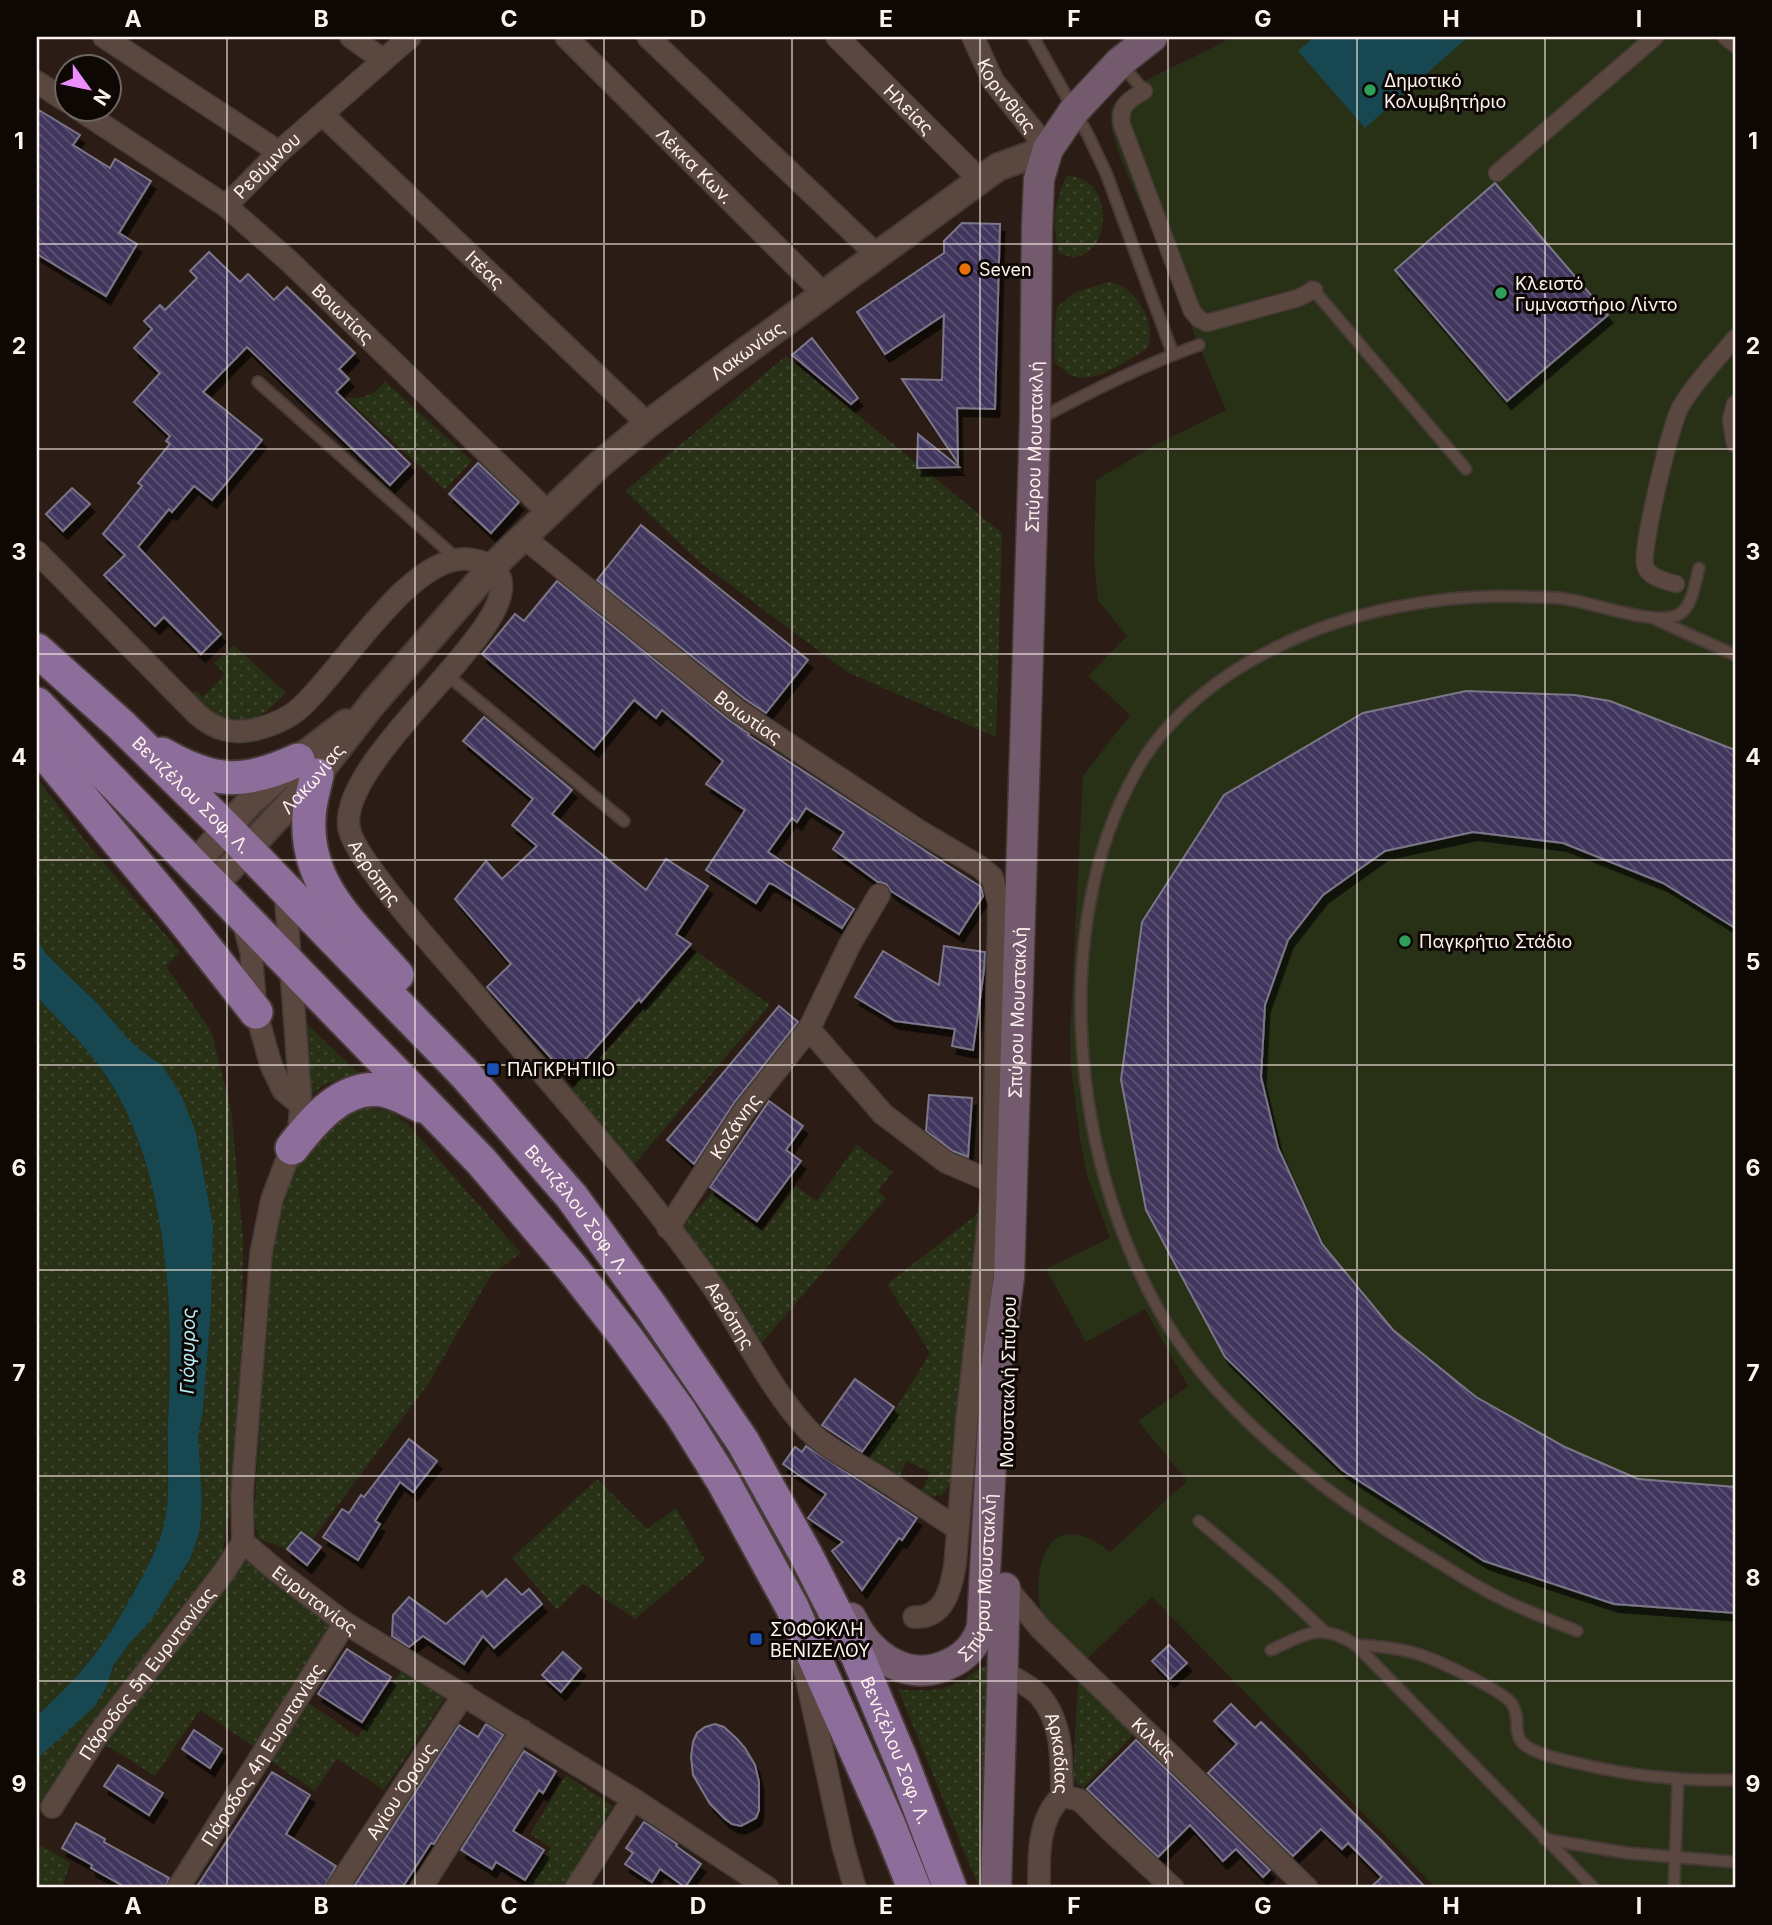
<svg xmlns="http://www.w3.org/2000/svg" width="1772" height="1925" viewBox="0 0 1772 1925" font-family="Inter,sans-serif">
<defs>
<pattern id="grass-dots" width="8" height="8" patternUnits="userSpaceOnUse" patternTransform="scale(1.75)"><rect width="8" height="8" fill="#283016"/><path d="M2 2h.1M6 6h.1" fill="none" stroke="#3d442d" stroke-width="1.8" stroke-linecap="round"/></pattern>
<pattern id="building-back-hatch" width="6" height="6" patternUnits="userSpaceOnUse" patternTransform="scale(1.75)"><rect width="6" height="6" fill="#41365d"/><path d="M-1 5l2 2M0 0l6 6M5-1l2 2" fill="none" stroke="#5d5475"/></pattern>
<filter id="shadow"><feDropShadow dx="4.5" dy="8" stdDeviation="0" flood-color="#0009"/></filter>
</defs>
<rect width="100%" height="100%" fill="#2b1c15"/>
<g fill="url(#grass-dots)">
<path d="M1067,175c9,2 18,4 25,11 15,15 15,51 -3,65 -3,3 -10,5 -15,7l-15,-5c-7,-34 -6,-46 8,-78z"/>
<path d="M1108,282c6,1 12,2 16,5 18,13 33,41 23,62 -21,11 -55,39 -78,25 -5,-3 -9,-8 -14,-11l-1,-28 3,-28 19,-15z"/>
<path d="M786,356l216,177 -6,204 -147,-64 -151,-112 -73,-70z"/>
<path d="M385,381l87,80 -27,29 -99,-92c17,1 30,-3 39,-17z"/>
<path d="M234,645l52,48 -20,19 -22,11 -28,-2 -23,-24 2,-7 8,7 22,-23 -11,-11z"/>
<path d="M37,778l50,65 93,109 -14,14 45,65 20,78 12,128 -1,99 -11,167 -9,53 -145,196 -40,66v-59l57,-52 13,-21 6,-20 16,-22 23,-25 38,-60 10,-29 2,-30 -4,-65 5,-25 8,-101 2,-84 -17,-92 -34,-68 -18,-12 -17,-15 -27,-32 -54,-52 -9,-15z"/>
<path d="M696,951l74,54 -138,162 -63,-75z"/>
<path d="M37,997c23,25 51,51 70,80 62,95 67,235 61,345 -2,35 4,73 -5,106 -4,17 -13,34 -21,49 -18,34 -38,69 -64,98 -13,14 -28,27 -41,41z"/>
<path d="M301,1018l57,55c-18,8 -33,7 -47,23z"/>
<path d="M364,1107l28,5 16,12 113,129 -30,22 -63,109 -116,156 -12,-8 -13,17 -28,-10 -5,-19 15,-274 31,-92 44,-40z"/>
<path d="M857,1145l36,27 -15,19 8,7 -125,146 -79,-119 30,-32 51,38 33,-45 20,15z"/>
<path d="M979,1213l-5,75 -23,196 -9,11 -12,1 -9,-3 9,-21 -23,-11 -8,17 -33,-21 64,-104 -43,-69z"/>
<path d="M597,1479l50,50 29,-21 29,52 -70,59 -52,-35 -26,26 -45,-52z"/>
<path d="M243,1559l91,66 -80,122 -54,-37 -45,66 -54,-34z"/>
<path d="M989,1665l-8,223h-2l-81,-199c20,2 43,3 62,-7 9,-5 19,-16 29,-17z"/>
<path d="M401,1671l45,26 -62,93 -47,-31 -22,32 -45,-30 39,-58 49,34z"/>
<path d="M1078,1680l56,54 -51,54 -10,-9z"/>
<path d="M566,1775l47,31 -50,82h-38l26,-40 -21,-14z"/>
<path d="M41,1845l29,18 -8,25h-25v-34z"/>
</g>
<path fill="#283016" d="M1231,37h504v1851h-299l-284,-291 -68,65c-13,-14 -34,-30 -42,-49 -5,-12 -4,-24 -3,-37 6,-50 38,-51 71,-24l77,-71 -49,-60 50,-35 -43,-77 -59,33 -40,-73 64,-31 -23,-63 -7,-36 -9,-73 -1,-35 13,-255 47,-61 -42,-39 39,-40 -29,-36 -4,-41 2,-79 59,-35 71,-35c-10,-25 -21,-49 -31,-74 -10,-25 -16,-51 -27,-76 -12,-27 -68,-128 -56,-153 12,-24 94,-52 119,-70z"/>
<g fill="#174851">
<path d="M1314,37h154l-103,91 -67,-77z"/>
<path d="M37,939l9,15 54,52 27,32 17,15 18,12 20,32 14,36 17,92 -2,84 -8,101 -5,25 4,65 -2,30 -10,29 -38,60 -23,25 -16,22 -6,20 -13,21 -57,52v-43c14,-14 28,-27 41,-41 26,-29 46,-64 64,-98 8,-15 17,-32 21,-49 9,-33 3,-71 5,-106 6,-110 1,-250 -61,-345 -19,-29 -47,-55 -70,-80z"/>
</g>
<g fill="url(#building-back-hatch)" stroke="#7b7788" stroke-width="2" filter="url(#shadow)">
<path d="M37,109l43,26 -7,10 37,23 5,-9 36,22 -32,52 18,11 -31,52 -69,-42z"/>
<path d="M1495,183l113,132 -101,86 -112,-131z"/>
<path d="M962,223l38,1 -5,185 -38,-1 1,55 -56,-84 40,1 2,-65 -59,39 -28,-42 87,-59v-12z"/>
<path d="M209,252l31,30 8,-8 26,26 13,-13 68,66 -16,16 10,10 -13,13 74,72 -20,21 -143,-138 -44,45 59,48 -50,60 -18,-14 -22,26 -3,-3 -31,38 83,87 -20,20 -37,-37 -9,9 -51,-51 21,-20 -22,-21 39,-48 -4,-3 32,-39 -4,-3 4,-5 -36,-34 26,-29 -26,-25 18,-19 -8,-8 16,-16 5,5 32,-32 -7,-7z"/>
<path d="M812,338l46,60 -7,6 -59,-49z"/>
<path d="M918,434l41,33 -42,1z"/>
<path d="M478,463l41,39 -28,31 -42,-39z"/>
<path d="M72,488l18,16 -27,27 -17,-17z"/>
<path d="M641,525l167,135 -42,53 -21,-14 -148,-119z"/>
<path d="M557,581l172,139 20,14 -1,1 233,152 2,9 -24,38 -68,-43 -5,-7 -8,-2 -45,-33 11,-17 -38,-24 -9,14 -5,-4 -24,34 86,57 -12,19 -68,-43 -5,-2 -13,20 -50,-33 39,-60 -39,-26 17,-23 -61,-51 -6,8 -22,-18 -40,49 -112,-95 33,-40 9,7z"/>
<path d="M1466,691l109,4 35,6 125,49v178l-72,-45 -100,-40 -90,-11 -88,19 -62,44 -35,45 -23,65 -4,72 17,71 44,96 71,86 83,67 89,50 73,32 97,8v126l-121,-9 -130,-43 -142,-91 -117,-113 -79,-147 -25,-130 21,-158 82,-127 139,-82z"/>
<path d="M484,717l88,73 -20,24 94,76 20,-31 42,27 -32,48 15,10 -50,58 -2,-3 -70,79 -82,-91 24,-23 -56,-65 31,-38 16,18 35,-33 -25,-21 21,-26 -70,-58z"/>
<path d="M944,946l41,6 -1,18 -11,80 -21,-4 3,-17 -60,-8 -40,-24 28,-46 56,34z"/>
<path d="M779,1006l19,16 -64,81 -40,61 -27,-24z"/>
<path d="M929,1095l43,3 -4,59 -15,-6 -27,-20z"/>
<path d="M769,1101l34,25 -17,24 15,11 -44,60 -47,-34z"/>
<path d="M855,1379l39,28 -32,45 -40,-27z"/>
<path d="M409,1439l28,22 -24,31 -13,-10 -25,39 5,3 -22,36 -35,-23 19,-28 7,4 12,-18 3,2z"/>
<path d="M806,1446l111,72 -15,22 -3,-2 -37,52 -30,-39 11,-9 -35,-24 18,-24 -43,-30 12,-17 7,5z"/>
<path d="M301,1532l20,15 -14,18 -20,-16z"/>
<path d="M506,1579l16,16 7,-6 13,15 -48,44 -11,-12 -19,28 -41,-28 -14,11 -17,-11 1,-21 16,-18 37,27 36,-33 5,6z"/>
<path d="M1169,1645l18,18 -17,16 -18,-18z"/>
<path d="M347,1649l44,28 -29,45 -44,-28z"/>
<path d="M563,1652l18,16 -20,24 -19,-17z"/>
<path d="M1231,1704l24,24 6,-6 120,118 45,48h-56l12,-11 -34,-34 -6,6 -21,-20 -28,27 -85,-83 29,-29 -23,-23z"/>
<path d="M486,1724l17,11 -69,109 -3,-1 -29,45h-49l106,-163 19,12z"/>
<path d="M715,1724l9,3 13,12 8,9 10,17 4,17v28l-3,8 -15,8 -9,-2 -7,-5 -15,-15 -17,-29 -2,-18 2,-15 4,-9 8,-6z"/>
<path d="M194,1730l28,19 -12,19 -28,-19z"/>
<path d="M1136,1740l134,130 -7,7 -27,-28 -13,12 -33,-36 -32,32 -71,-68z"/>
<path d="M524,1751l32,20 -13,22 -4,-3 -26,41 31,19 -19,30 -29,-18 -4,7 -31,-19z"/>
<path d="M118,1765l45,28 -14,22 -45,-29z"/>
<path d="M272,1772l38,23 -24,39 50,32 -12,22h-128z"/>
<path d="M644,1822l33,22 -1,2 25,18 -16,23 -25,-18 -8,13 -27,-18 8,-11 -7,-5z"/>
<path d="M76,1823l29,16 -1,3 65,36 -4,10h-38l-36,-20 1,-3 -30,-17z"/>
</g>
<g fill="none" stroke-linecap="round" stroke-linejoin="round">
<defs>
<g id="service">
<path d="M1033,37l55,98 18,38 67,181"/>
<path d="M1122,65l23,27"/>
<path d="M1311,287l155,182"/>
<path d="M258,382l199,177"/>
<path d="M1037,420c52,-28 106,-55 162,-75"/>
<path d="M1657,620l78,35"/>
<path d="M446,674l178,147"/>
<path d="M1199,1521l77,65 48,45"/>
<path d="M1577,1631c-24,-10 -49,-19 -73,-31 -26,-12 -51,-29 -76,-44 -82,-49 -163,-108 -225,-182 -126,-151 -166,-432 -65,-606 30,-52 83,-94 137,-120 75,-38 172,-56 256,-51 12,0 24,0 35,2 29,4 87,27 112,16 15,-8 17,-33 21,-47"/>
<path d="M1356,1645c23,1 46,3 68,11 16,6 80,35 88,48 11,17 -4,33 19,45 14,7 31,11 46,14 52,13 105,18 158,17"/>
<path d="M1271,1650c35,-16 50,-28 85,-5l238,243"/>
<path d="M1544,1839l83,14 108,9"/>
<path d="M1674,1888l4,-109"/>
</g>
<g id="pedestrian">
<path d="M1726,37l9,7"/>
<path d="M1144,91c-15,9 -26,15 -22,34l70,186 7,8 8,4 91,-25 16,-8"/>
<path d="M1497,173l158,-136"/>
<path d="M1735,404l-4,16 4,24"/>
<path d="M1676,584c-11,-3 -29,-7 -31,-19 -4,-17 26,-143 36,-159 14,-24 36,-46 54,-68"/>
</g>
<g id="minor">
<path d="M104,37l175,115"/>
<path d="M351,37l32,23"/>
<path id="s1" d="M566,37l258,257"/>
<path d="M648,37l230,219"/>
<path id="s2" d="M837,37l143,143"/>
<path id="s3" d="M973,37l20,44 55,68"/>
<path d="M37,82l29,19"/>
<path id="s4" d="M77,108l149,98 53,-54 131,-115"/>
<path id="s5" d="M323,115l325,309"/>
<path id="s6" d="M226,206l63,55 259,251"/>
<path id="s7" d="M522,536l215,174 179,119 64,38 12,10 7,26 -6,279 -26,237 -12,146c-4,24 -11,54 -41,52"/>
<path id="s8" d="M37,552l160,162c18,16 36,21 60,15 15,-4 31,-10 43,-21 41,-36 109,-152 166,-149 11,1 22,3 30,12 41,46 -159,185 -147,257 5,31 93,128 117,156 84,99 173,197 247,303 32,47 56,101 95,143 18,18 46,32 68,45 27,17 54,36 82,54"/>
<path id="s9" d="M285,890l16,215 -2,23 -27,71 -11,54 -19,241 1,48 34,29 68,52 288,176 135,89"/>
<path d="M243,922l8,29 5,61 15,53 12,25 18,15"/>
<path d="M809,1029l74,85 63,48 47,20"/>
<path id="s10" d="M668,1228l76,-117 65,-82 41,-85 29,-49"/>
<path id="s11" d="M1005,1586l36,43 266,259"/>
<path d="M802,1657l41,189 12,42"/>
<path id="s12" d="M1002,1671c11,7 27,14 37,24 25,28 22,66 23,101l18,4 31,31 62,57"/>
<path id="s13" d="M52,1807l47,-74 125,-161 19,-30"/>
<path id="s14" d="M178,1888l167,-265"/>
<path id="s15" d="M337,1888l127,-194"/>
<path d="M421,1888l101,-158"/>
<path d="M576,1888l57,-89"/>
<path d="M1039,1888c0,-32 -2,-68 23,-92"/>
</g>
<g id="tertiary">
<path d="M194,865l55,-62 51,-45 46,-35"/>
<path id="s16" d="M214,885l103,-110 56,-72 119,-136 108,-103 48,-40 76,-57 274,-200 50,-18"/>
</g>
<g id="secondary">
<path id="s17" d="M851,1618c18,38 58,67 100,45 15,-7 26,-20 31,-36l14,-257 13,-93 26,-856 2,-193 2,-49 9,-30 26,-38 46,-49 32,-25"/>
<path d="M996,1888l9,-300"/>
</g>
<g id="primary">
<path id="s18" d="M37,650l84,75 106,104 238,245 107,123 80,111 91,134 63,113 52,102 44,105 48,126"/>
<path d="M37,704l444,457 91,107 54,69 54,75 43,69 69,126 97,218 25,63"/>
<path d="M37,744l145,174 74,94"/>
<path d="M162,754c52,30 82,31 136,6"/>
<path d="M317,775c-3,14 -8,29 -8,43 -4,69 47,110 88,157"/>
<path d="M292,1148c21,-27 50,-63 89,-58 14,2 27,10 40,16"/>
</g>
</defs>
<use href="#service" stroke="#463a36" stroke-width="14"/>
<use href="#pedestrian" stroke="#463a36" stroke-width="19"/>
<use href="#minor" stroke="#463a36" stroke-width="24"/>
<use href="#tertiary" stroke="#463a36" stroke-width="30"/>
<use href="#secondary" stroke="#463a36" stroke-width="33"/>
<use href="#primary" stroke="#463a36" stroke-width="37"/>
<use href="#service" stroke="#5a4840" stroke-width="10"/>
<use href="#pedestrian" stroke="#5a4840" stroke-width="16"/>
<use href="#minor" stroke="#5a4840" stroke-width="21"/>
<use href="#tertiary" stroke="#5a4840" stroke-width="26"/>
<use href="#secondary" stroke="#745a6d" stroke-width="30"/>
<use href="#primary" stroke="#8d6d99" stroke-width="33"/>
</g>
<path fill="none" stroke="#fdf2ed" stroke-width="2" stroke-opacity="0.55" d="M227,37v1851M415,37v1851M604,37v1851M792,37v1851M980,37v1851M1168,37v1851M1357,37v1851M1545,37v1851M37,244h1698M37,449h1698M37,654h1698M37,860h1698M37,1065h1698M37,1270h1698M37,1476h1698M37,1681h1698"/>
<g fill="#2e9e5b" stroke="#0e0805" stroke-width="2.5">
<circle cx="1370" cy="90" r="7"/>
<circle cx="1501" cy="293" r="7"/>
<circle cx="1405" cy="941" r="7"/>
</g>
<circle fill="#e8710a" stroke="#0e0805" stroke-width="2.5" cx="965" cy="269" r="7"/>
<g fill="#1a4fb4" stroke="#0e0805" stroke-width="2.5">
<rect x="486" y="1062" width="14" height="14" rx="3.5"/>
<rect x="749" y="1632" width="14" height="14" rx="3.5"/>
</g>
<g text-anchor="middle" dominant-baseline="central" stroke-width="6" stroke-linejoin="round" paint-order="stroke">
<g font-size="18" fill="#fdf2ed" stroke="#0e0805" text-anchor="start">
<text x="1384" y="80">Δημοτικό<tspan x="1384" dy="21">Κολυμβητήριο</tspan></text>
<text x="979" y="269">Seven</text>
<text x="1515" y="283">Κλειστό<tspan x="1515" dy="21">Γυμναστήριο Λίντο</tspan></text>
<text x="1419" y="941">Παγκρήτιο Στάδιο</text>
<text x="507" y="1069">ΠΑΓΚΡΗΤΙΙΟ</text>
<text x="770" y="1629">ΣΟΦΟΚΛΗ<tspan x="770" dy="21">ΒΕΝΙΖΕΛΟΥ</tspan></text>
</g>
<g font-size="18" fill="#fdf2ed" stroke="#0e0805">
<text stroke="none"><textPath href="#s3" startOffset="68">Κορινθίας</textPath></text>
<text stroke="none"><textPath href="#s2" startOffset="102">Ηλείας</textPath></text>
<text stroke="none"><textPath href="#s1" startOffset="182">Λέκκα Κων.</textPath></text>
<text stroke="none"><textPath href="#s4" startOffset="236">Ρεθύμνου</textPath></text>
<text stroke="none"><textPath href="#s5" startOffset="224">Ιτέας</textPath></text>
<text stroke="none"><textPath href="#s6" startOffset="159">Βοιωτίας</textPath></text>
<text stroke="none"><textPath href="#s16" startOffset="758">Λακωνίας</textPath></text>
<text stroke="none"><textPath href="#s17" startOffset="1354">Σπύρου Μουστακλή</textPath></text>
<text stroke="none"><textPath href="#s7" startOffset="290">Βοιωτίας</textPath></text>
<text stroke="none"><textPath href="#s16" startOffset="145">Λακωνίας</textPath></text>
<text stroke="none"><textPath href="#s18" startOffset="212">Βενιζέλου Σοφ. Λ.</textPath></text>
<text stroke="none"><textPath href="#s8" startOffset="962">Αερόπης</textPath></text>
<text stroke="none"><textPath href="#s17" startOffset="788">Σπύρου Μουστακλή</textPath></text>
<text stroke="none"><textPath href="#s10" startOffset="122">Κοζάνης</textPath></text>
<text stroke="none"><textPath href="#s18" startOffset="779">Βενιζέλου Σοφ. Λ.</textPath></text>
<text stroke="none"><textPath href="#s8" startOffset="1530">Αερόπης</textPath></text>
<text transform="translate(1008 1382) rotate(-89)">Μουστακλή Σπύρου</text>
<text stroke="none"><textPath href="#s17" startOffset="220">Σπύρου Μουστακλή</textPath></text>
<text stroke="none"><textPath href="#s9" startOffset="752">Ευρυτανίας</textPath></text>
<text stroke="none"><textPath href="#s13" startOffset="164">Πάροδος 5η Ευρυτανίας</textPath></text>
<text stroke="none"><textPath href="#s11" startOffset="214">Κιλκίς</textPath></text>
<text stroke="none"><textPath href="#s18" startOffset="1409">Βενιζέλου Σοφ. Λ.</textPath></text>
<text stroke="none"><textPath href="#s12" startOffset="107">Αρκαδίας</textPath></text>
<text stroke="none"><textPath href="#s14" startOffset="158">Πάροδος 4η Ευρυτανίας</textPath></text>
<text stroke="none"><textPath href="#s15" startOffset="116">Αγίου Όρους</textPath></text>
</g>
<g font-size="19" font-style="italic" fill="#b5ecf8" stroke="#0e0805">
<text transform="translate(188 1351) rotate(-89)">Γιόφυρος</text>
</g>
</g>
<rect width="1772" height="1925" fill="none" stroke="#0e0805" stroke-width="77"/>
<g transform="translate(88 88) rotate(123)"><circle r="33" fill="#0e0805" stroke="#6e6662" stroke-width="2"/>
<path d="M0-5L12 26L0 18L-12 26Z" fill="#eb8dfc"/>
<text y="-10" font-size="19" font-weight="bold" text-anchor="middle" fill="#fdf2ed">N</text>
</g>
<rect x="38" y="38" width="1696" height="1848" fill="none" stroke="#fdf2ed" stroke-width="2.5"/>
<g font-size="23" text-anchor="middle" font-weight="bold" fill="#fdf2ed">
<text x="133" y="27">A</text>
<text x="321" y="27">B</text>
<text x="509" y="27">C</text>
<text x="698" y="27">D</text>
<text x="886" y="27">E</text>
<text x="1074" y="27">F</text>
<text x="1263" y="27">G</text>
<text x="1451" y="27">H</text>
<text x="1639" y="27">I</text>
<text x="19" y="149">1</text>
<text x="1753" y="149">1</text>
<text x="19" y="354">2</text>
<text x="1753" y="354">2</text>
<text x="19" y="560">3</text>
<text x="1753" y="560">3</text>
<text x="19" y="765">4</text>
<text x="1753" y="765">4</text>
<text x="19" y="970">5</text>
<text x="1753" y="970">5</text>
<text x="19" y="1176">6</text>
<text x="1753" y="1176">6</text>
<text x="19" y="1381">7</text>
<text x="1753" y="1381">7</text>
<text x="19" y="1586">8</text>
<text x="1753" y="1586">8</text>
<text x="19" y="1792">9</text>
<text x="1753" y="1792">9</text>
<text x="133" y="1914">A</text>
<text x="321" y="1914">B</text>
<text x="509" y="1914">C</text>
<text x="698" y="1914">D</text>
<text x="886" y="1914">E</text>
<text x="1074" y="1914">F</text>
<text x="1263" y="1914">G</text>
<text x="1451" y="1914">H</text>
<text x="1639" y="1914">I</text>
</g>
</svg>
